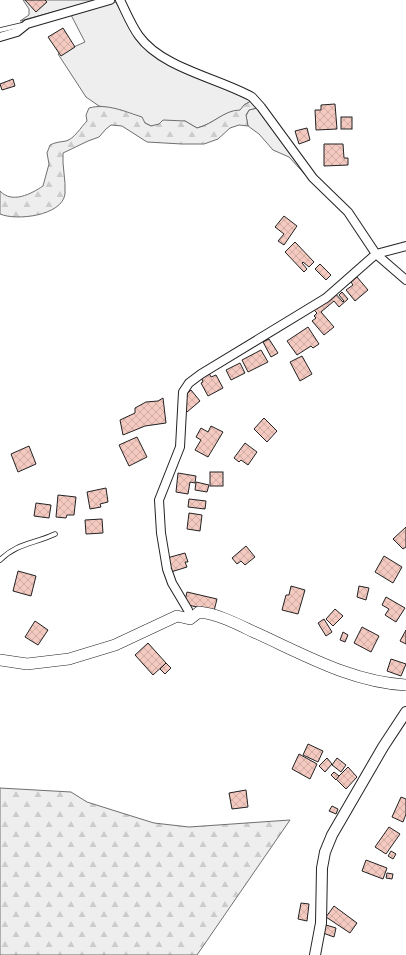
<svg xmlns="http://www.w3.org/2000/svg" width="406" height="955" viewBox="0 0 406 955" font-family="Roboto,sans-serif">
<defs>
<pattern id="forest-firs" width="22" height="20" patternUnits="userSpaceOnUse"><rect width="22" height="20" fill="#eee"/><path d="M5 1l3.5 6h-7zM16 11l3.5 6h-7z" fill="#ccc"/></pattern>
<pattern id="building-cross-hatch" width="8" height="8" patternUnits="userSpaceOnUse"><rect width="8" height="8" fill="#f3c9c0"/><path d="M0 0l8 8M0 8l8-8" fill="none" stroke="#d0aca5"/></pattern>
</defs>
<rect width="100%" height="100%" fill="#fff"/>
<g fill="#eee" stroke="#6f6f6f">
<path d="M23,0h73l-76,21 9,-6v-6z"/>
<path d="M116,2c7,12 12,27 21,37 29,35 77,39 114,62l-7,4 -4,6c-16,-1 -26,13 -43,17l-12,-7 -34,5 -31,-16 -21,-4 -13,-9 -28,-43 27,-12 -14,-27z"/>
<path d="M257,108l54,73 -22,-24 -16,-7 -14,-16 -11,-8 -2,-10 3,-6z"/>
</g>
<g fill="url(#forest-firs)" stroke="#6f6f6f">
<path d="M251,101l6,7 -8,2 -3,5 2,11 -9,-1 -9,3 -12,11 -14,5h-22l-35,-2 -25,-16 -11,-1 -5,4 -7,8 -11,4 -25,12c-1,13 3,27 2,41 -3,22 -49,27 -65,20v-23c12,13 31,3 43,-5l6,-22 -2,-11 3,-8c6,-3 10,-3 16,-4 8,-2 15,-14 21,-20l-1,-6 3,-7c18,-5 37,4 53,9l3,6 6,3 8,-2 4,-4 22,1 12,7c17,-4 27,-18 43,-18l4,-5z"/>
<path d="M0,788l71,4 16,10 38,12 29,9 35,4 101,-7 -93,135h-197z"/>
</g>
<g fill="url(#building-cross-hatch)" stroke="#222">
<path d="M25,0h20l2,2 -11,10z"/>
<path d="M63,28l12,19 -14,9 -13,-19z"/>
<path d="M13,79l2,7 -13,4 -2,-6z"/>
<path d="M335,104l2,25 -21,1 -1,-20h6v-5z"/>
<rect x="341" y="117" width="11" height="12"/>
<path d="M307,128l3,12 -11,4 -4,-13z"/>
<path d="M324,144h19l1,14h4v7l-24,1z"/>
<path d="M284,216l13,10 -13,19 -6,-4 6,-7 -9,-7z"/>
<path d="M295,242l19,20 -5,5 -6,-5 -1,1 5,6 -3,3 -19,-20z"/>
<path d="M320,264l11,11 -5,5 -11,-11z"/>
<path d="M357,277l11,13 -13,11 -9,-11 7,-5 -2,-3z"/>
<path d="M334,292l9,10 1,-1 -5,-6 3,-3 6,7 -9,8 -5,-6 -13,11 13,15 -10,8 -12,-14 4,-3 -2,-2 3,-3 -4,-4z"/>
<path d="M308,327l11,17 -6,4 -2,-2 -14,9 -10,-14z"/>
<path d="M269,339l9,14 -7,4 -8,-15z"/>
<path d="M261,350l7,12 -20,10 -6,-12z"/>
<path d="M302,356l10,18 -12,7 -10,-19z"/>
<path d="M240,363l5,10 -14,7 -5,-10z"/>
<path d="M209,373l2,4 5,-2 7,13 -15,8 -7,-13 2,-1 -2,-5z"/>
<path d="M191,390l9,11 -13,11 -8,-11z"/>
<path d="M163,398l3,25 -21,3 -22,9 -3,-15 15,-7v-5l11,-6 12,-1z"/>
<path d="M264,418l13,13 -10,11 -13,-13z"/>
<path d="M211,426l12,6 -15,25 -13,-7 6,-10 -5,-3 5,-9 7,4z"/>
<path d="M137,437l10,20 -18,9 -10,-21z"/>
<path d="M245,443l12,9 -9,13 -7,-5 -2,2 -5,-4z"/>
<path d="M29,446l7,18 -18,8 -7,-18z"/>
<rect x="210" y="472" width="13" height="14"/>
<path d="M178,473l18,3 -1,7 -5,-1 -2,12 -12,-2z"/>
<path d="M196,482l13,3 -2,7 -12,-2z"/>
<path d="M106,488l2,14 -8,2 1,3 -11,2 -3,-17z"/>
<path d="M58,495l18,2 -2,18h-7l-1,3 -10,-1z"/>
<path d="M189,499l17,2 -1,8 -17,-2z"/>
<path d="M36,503l15,2 -2,13 -15,-2z"/>
<path d="M189,513l13,2 -2,16 -13,-2z"/>
<path d="M102,519l1,14 -17,1 -1,-14z"/>
<path d="M406,527v20l-3,2 -10,-10z"/>
<path d="M246,546l9,11 -10,8 -4,-4 -4,3 -5,-6z"/>
<path d="M185,553l3,9h-3l2,5 -16,5 -4,-14z"/>
<path d="M384,556l18,11 -9,16 -18,-11z"/>
<path d="M18,571l18,5 -5,20 -18,-5z"/>
<path d="M291,586l14,4 -7,24 -16,-4 4,-15h3z"/>
<path d="M359,586l10,2 -3,12 -9,-3z"/>
<path d="M187,592l30,7 -3,12 -30,-7z"/>
<path d="M386,597l19,11 -9,14 -11,-7 4,-6 -7,-4z"/>
<path d="M335,609l8,7 -10,10 -7,-7z"/>
<path d="M324,619l8,13 -6,4 -8,-13z"/>
<path d="M35,621l13,9 -10,15 -13,-8z"/>
<path d="M362,627l17,9 -8,16 -17,-9z"/>
<path d="M406,630v14l-6,-3z"/>
<path d="M343,632l5,3 -3,7 -5,-2z"/>
<path d="M148,643l18,20 -13,12 -18,-20z"/>
<path d="M391,659l15,5 -5,12 -14,-5z"/>
<path d="M166,663l5,5 -6,6 -5,-5z"/>
<path d="M308,744l15,7 -5,11 -15,-7z"/>
<path d="M299,754l18,10 -7,15 -18,-10z"/>
<path d="M327,758l5,6 -7,8 -6,-6z"/>
<path d="M337,758l9,7 -5,7 -9,-7z"/>
<path d="M348,767l9,10 -11,12 -10,-10z"/>
<path d="M334,772l5,4 -3,4 -5,-5z"/>
<path d="M246,790l2,17 -16,2 -3,-16z"/>
<path d="M401,797l5,2v15l-3,8 -11,-5z"/>
<path d="M332,806l6,3 -2,5 -7,-3z"/>
<path d="M389,827l11,7 -14,20 -11,-7z"/>
<path d="M391,851l5,3 -3,5 -5,-3z"/>
<path d="M366,860l21,8 -4,11 -21,-8z"/>
<path d="M387,873l6,1 -1,5 -6,-1z"/>
<path d="M301,903l8,1 -2,17 -9,-2z"/>
<path d="M334,906l23,17 -7,10 -24,-16z"/>
<path d="M326,925l10,3 -2,9 -11,-4z"/>
</g>
<g fill="none" stroke-linecap="round" stroke-linejoin="round">
<defs>
<g id="service">
<path d="M0,30l22,-5"/>
<path d="M0,560c17,-17 34,-16 55,-26"/>
</g>
<g id="minor">
<path d="M120,0c6,12 11,25 19,36 23,32 79,42 113,61l9,10 52,71 35,34 28,42 30,26"/>
<path d="M0,37l17,-5 10,-8 83,-24"/>
<path d="M190,619l-2,-9 -16,-27 -5,-14 -6,-36 -2,-33 21,-53 3,-55 6,-9 12,-9 125,-76 50,-44 30,-8"/>
</g>
<path id="tertiary" d="M315,955l6,-32 1,-55 3,-16 7,-17 51,-88 23,-35"/>
<path id="secondary" d="M0,660l27,4 42,-5 46,-14 62,-29 13,3 9,-7c19,2 38,12 55,20 49,22 97,50 152,53"/>
</defs>
<use href="#service" stroke="#222" stroke-width="5.5"/>
<use href="#minor" stroke="#222" stroke-width="10"/>
<use href="#tertiary" stroke="#222" stroke-width="12"/>
<use href="#secondary" stroke="#222" stroke-width="12"/>
<use href="#service" stroke="#fff" stroke-width="4"/>
<use href="#minor" stroke="#fff" stroke-width="8"/>
<use href="#tertiary" stroke="#fff" stroke-width="10"/>
<use href="#secondary" stroke="#fff" stroke-width="11"/>
</g>
</svg>
